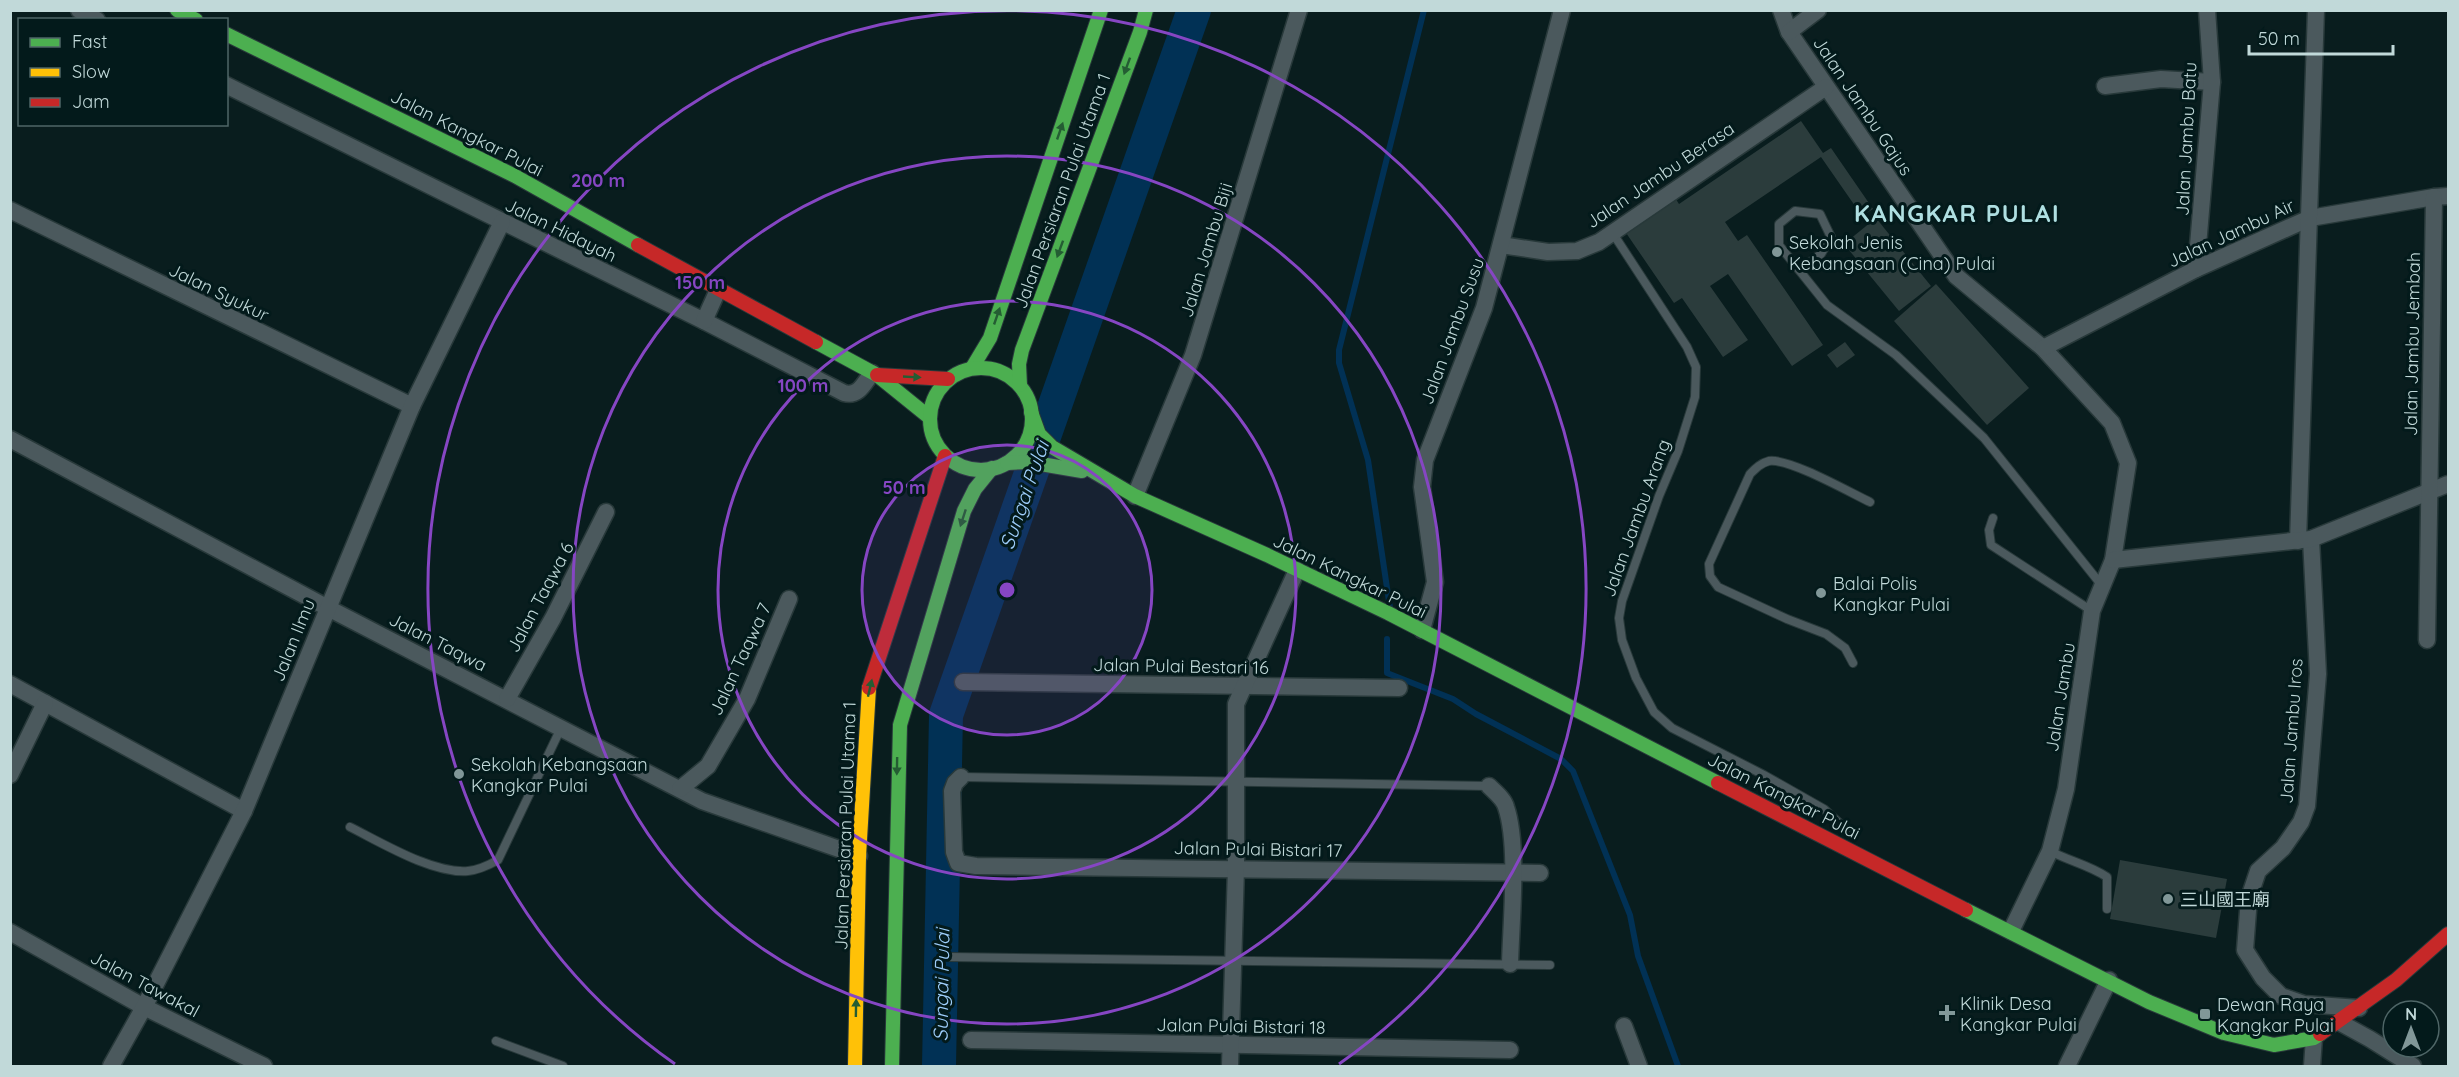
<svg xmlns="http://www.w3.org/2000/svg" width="2459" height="1077" viewBox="0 0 2459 1077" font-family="Quicksand,'Noto Sans SC',sans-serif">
<rect width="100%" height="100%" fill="#091d1e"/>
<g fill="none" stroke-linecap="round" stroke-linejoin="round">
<g stroke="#013155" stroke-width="6">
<path d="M1390,608l-22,-148 -29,-97v-13l85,-340"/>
<path d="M1387,639v34l66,26 23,15 85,45 12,12 57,144 8,41 40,110"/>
</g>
<path stroke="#013155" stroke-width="34" d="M939,1066l7,-351 248,-705"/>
</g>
<g fill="#2b3c3c">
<path d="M1801,121l22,32 8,-5 42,61 -11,7 -41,-59 -96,65 13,19 9,-6 76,110 -31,21 -64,-92 -18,12 38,54 -25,17 -41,-59 -8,5 -52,-76 50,-34 7,11z"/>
<path d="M1876,218l55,68 -32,25 -55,-67z"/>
<path d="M1936,284l93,104 -42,37 -93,-104z"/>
<path d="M1845,342l10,13 -18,13 -10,-13z"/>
<path d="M2120,860l107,19 -11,59 -106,-19z"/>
</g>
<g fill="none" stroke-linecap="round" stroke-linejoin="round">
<defs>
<g id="lane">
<path d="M1612,232l75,115 9,20 -1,30 -17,54 -19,45 -37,105 -3,17 3,22 14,38 18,34 18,16 92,47 60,34 24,22"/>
<path d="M1799,270l22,-16 10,-17 -11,-23 -25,-3 -16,13v21l48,60 69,50 88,83 119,149"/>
<path d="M1993,518l-4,12 2,15 101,66"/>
<path d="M1853,663l-8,-15 -19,-14 -39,-15 -69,-32 -8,-11 -1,-12 41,-90c6,-6 11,-11 19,-13 20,-3 80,31 101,41"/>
<path d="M961,777l528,9"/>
<path d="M350,827c32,16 83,47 118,44 11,-1 21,-6 30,-11l63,-132"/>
<path d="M2050,851c19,10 39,14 57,26v32"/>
<path d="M950,957l600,8"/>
<path d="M496,1041l67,25"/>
</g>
<g id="street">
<path d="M79,10l18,10"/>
<path d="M1781,10l8,22 167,244 87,72 69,75 16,40 -15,97 -21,51 -26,178 -16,62 -39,80"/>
<path d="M1789,32l29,-22"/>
<path d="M226,85l478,236 140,72c15,4 20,-10 28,-20"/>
<path d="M2105,86l56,-7 51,3"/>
<path d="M10,210l402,196"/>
<path d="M1501,245l47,7 29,-1 22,-9 227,-155"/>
<path d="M2196,269l16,-187 -5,-72"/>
<path d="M704,321l14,-31"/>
<path d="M2043,348l153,-79 114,-51 124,-21 14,-1"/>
<path d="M10,439l318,169 374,193 157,55"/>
<path d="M1135,496l58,-141 106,-345"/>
<path d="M2311,539l7,135 -11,132 -6,16 -18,26 -25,23 -9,27 -4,52 18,28 18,18 23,8 55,4"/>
<path d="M2298,541l18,-531"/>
<path d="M2113,560l198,-21 137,-55"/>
<path d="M1422,630l13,-48 -13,-95 3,-27 59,-152 78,-298"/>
<path d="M2427,640l7,-443"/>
<path d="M963,682l436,6"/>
<path d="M10,684l234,127"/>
<path d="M507,699l46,-81 53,-106"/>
<path d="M10,775l35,-72"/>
<path d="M961,777l-6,6 -3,8 2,61 4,11 18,3 564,7"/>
<path d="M1489,786c6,6 15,13 17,21 13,38 5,115 4,157"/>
<path d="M680,789l28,-23 39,-67 42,-100"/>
<path d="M10,932l134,75 120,59"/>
<path d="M2339,1022l31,17 43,27"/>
<path d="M1624,1026l15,40"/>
<path d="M971,1040l539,10"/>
<path d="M111,1066l33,-59 100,-196 168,-405 90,-184"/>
<path d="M1230,1066l6,-198v-164l61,-134"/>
<path d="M2067,1066l42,-86"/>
<path d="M2312,1066l2,-28"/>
</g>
<g id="fast">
<path d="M177,10l19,10"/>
<path d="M226,34l289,142 123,69"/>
<path d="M816,342l61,33 52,42"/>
<path d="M972,368l18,-30 111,-328"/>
<circle cx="981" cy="419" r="51"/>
<path d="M1020,385l-1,-21 3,-14 118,-318 6,-22"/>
<path d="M1031,412l8,22 13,13 83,49 132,59 121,58 330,170"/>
<path d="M1007,463l22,-1 53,9"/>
<path d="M1966,910l183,92 75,31 50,12 40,-7 6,-4"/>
<path d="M892,1066l8,-341 64,-214 11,-22 17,-21"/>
</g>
<path id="slow" d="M855,1066l4,-210 10,-168"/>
<g id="jam">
<path d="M638,245l178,97"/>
<path d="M877,375l71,4"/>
<path d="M869,688l76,-232"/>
<path d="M1718,783l248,127"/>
<path d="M2320,1034l76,-54 52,-46"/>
</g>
</defs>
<use href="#lane" stroke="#28393a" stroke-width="10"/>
<use href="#street" stroke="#28393a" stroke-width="19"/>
<use href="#fast" stroke="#28393a" stroke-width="16"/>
<use href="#slow" stroke="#28393a" stroke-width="16"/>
<use href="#jam" stroke="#28393a" stroke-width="16"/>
<use href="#lane" stroke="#4b595d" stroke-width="8"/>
<use href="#street" stroke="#4b595d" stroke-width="16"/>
<use href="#fast" stroke="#4caf50" stroke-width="14"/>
<use href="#slow" stroke="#ffc107" stroke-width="14"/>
<use href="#jam" stroke="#c62828" stroke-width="14"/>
</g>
<defs><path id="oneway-solid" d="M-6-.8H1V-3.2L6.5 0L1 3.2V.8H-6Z" transform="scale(1.5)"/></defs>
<g fill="#245d33">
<use href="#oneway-solid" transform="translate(1127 66) rotate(110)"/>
<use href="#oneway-solid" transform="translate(1060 131) rotate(-71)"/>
<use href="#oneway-solid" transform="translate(1060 249) rotate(110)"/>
<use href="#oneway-solid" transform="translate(997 316) rotate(-71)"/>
<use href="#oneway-solid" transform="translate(912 377) rotate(3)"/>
<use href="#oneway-solid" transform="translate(963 518) rotate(108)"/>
<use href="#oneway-solid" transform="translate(870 688) rotate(-77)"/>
<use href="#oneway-solid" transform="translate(897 766) rotate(91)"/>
<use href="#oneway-solid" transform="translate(856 1008) rotate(-89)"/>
</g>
<circle cx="1007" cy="590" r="145" fill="#8646c3" fill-opacity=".12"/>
<g fill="none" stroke="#8646c3" stroke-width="3">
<circle cx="1007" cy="590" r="145"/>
<circle cx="1007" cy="590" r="289"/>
<circle cx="1007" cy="590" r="434"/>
<path d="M675 1064A579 579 0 1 1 1339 1064"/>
</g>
<g fill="#819798" stroke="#031a1b" stroke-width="2">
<circle cx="1777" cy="252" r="6"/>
<circle cx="1821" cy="593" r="6"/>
<circle cx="459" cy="774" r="6"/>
<circle cx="2168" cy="899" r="6"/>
<path d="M1944 1004h6v6h6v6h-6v6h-6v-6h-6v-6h6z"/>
<rect x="2199" y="1008" width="12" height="12" rx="3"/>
</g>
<g text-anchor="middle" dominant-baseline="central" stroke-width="6" stroke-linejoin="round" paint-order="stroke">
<g font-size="18" fill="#c1d9d9" stroke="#031a1b">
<text transform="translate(1863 106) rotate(56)">Jalan Jambu Gajus</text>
<text transform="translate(467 133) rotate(27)">Jalan Kangkar Pulai</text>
<text transform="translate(2186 139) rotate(-87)">Jalan Jambu Batu</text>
<text transform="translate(1660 175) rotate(-34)">Jalan Jambu Berasa</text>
<text transform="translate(1062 191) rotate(-70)">Jalan Persiaran Pulai Utama 1</text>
<text transform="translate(561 230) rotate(26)">Jalan Hidayah</text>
<text transform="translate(2231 233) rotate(-25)">Jalan Jambu Air</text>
<text transform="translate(1206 250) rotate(-73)">Jalan Jambu Biji</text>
<text transform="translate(219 292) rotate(26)">Jalan Syukur</text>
<text transform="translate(1452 331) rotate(-70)">Jalan Jambu Susu</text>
<text transform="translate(2412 344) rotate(-89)">Jalan Jambu Jembah</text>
<text transform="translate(1636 518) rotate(-70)">Jalan Jambu Arang</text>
<text transform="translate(1350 576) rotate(26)">Jalan Kangkar Pulai</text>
<text transform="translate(540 597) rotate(-62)">Jalan Taqwa 6</text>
<text transform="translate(293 640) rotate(-68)">Jalan Ilmu</text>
<text transform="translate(438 642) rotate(27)">Jalan Taqwa</text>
<text transform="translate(740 659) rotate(-65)">Jalan Taqwa 7</text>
<text transform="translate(1181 666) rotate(1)">Jalan Pulai Bestari 16</text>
<text transform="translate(2060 697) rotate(-81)">Jalan Jambu</text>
<text transform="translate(2291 731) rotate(-86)">Jalan Jambu Iros</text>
<text transform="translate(1784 796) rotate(27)">Jalan Kangkar Pulai</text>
<text transform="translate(845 826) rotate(-88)">Jalan Persiaran Pulai Utama 1</text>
<text transform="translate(1258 849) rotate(1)">Jalan Pulai Bistari 17</text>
<text transform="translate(145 984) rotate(28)">Jalan Tawakal</text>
<text transform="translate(1241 1026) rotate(1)">Jalan Pulai Bistari 18</text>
</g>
<g font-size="18" fill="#c1d9d9" stroke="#031a1b" text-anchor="start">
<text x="1789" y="242">Sekolah Jenis<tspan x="1789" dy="21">Kebangsaan (Cina) Pulai</tspan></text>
<text x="1833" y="583">Balai Polis<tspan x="1833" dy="21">Kangkar Pulai</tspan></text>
<text x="471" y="764">Sekolah Kebangsaan<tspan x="471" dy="21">Kangkar Pulai</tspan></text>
<text x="2180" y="899">三山國王廟</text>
<text x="1960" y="1003">Klinik Desa<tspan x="1960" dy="21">Kangkar Pulai</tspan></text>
<text x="2217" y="1004">Dewan Raya<tspan x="2217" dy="21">Kangkar Pulai</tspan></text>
</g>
<g font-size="20" font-style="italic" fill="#9ecefb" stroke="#031a1b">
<text transform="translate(1024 495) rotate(-71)">Sungai Pulai</text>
<text transform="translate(941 985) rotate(-89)">Sungai Pulai</text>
</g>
<g font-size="24" font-weight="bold" letter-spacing="1.5" fill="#afdfe1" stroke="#031a1b">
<text x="1957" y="213">KANGKAR PULAI</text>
</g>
</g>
<circle cx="1007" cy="590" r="9" fill="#8646c3" stroke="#031a1b" stroke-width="3"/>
<g font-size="18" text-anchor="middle" font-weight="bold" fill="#8646c3" stroke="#031a1b" stroke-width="6" stroke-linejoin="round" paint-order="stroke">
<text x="598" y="187">200 m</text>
<text x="700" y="289">150 m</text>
<text x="803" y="392">100 m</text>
<text x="904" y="494">50 m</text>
</g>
<rect width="2459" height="1077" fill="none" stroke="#c1d9d9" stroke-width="24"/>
<rect x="18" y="18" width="210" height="108" fill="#031a1b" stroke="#4f6667" stroke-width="1.5"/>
<rect x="30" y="38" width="30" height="9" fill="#4caf50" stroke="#4f6667" stroke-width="1.5"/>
<text x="72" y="48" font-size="18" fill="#c1d9d9">Fast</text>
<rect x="30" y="68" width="30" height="9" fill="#ffc107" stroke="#4f6667" stroke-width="1.5"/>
<text x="72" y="78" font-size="18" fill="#c1d9d9">Slow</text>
<rect x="30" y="98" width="30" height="9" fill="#c62828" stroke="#4f6667" stroke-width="1.5"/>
<text x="72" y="108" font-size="18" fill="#c1d9d9">Jam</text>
<g transform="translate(2411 1029)"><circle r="28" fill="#031a1b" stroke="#4f6667" stroke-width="1.5"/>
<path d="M0-4.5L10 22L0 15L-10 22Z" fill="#819798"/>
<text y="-9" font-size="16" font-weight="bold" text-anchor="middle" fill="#c1d9d9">N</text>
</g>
<path d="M2249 45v9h144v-9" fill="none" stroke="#c1d9d9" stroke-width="3"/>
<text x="2258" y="45" font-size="18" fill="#c1d9d9" stroke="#031a1b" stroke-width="4.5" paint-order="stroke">50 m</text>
</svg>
